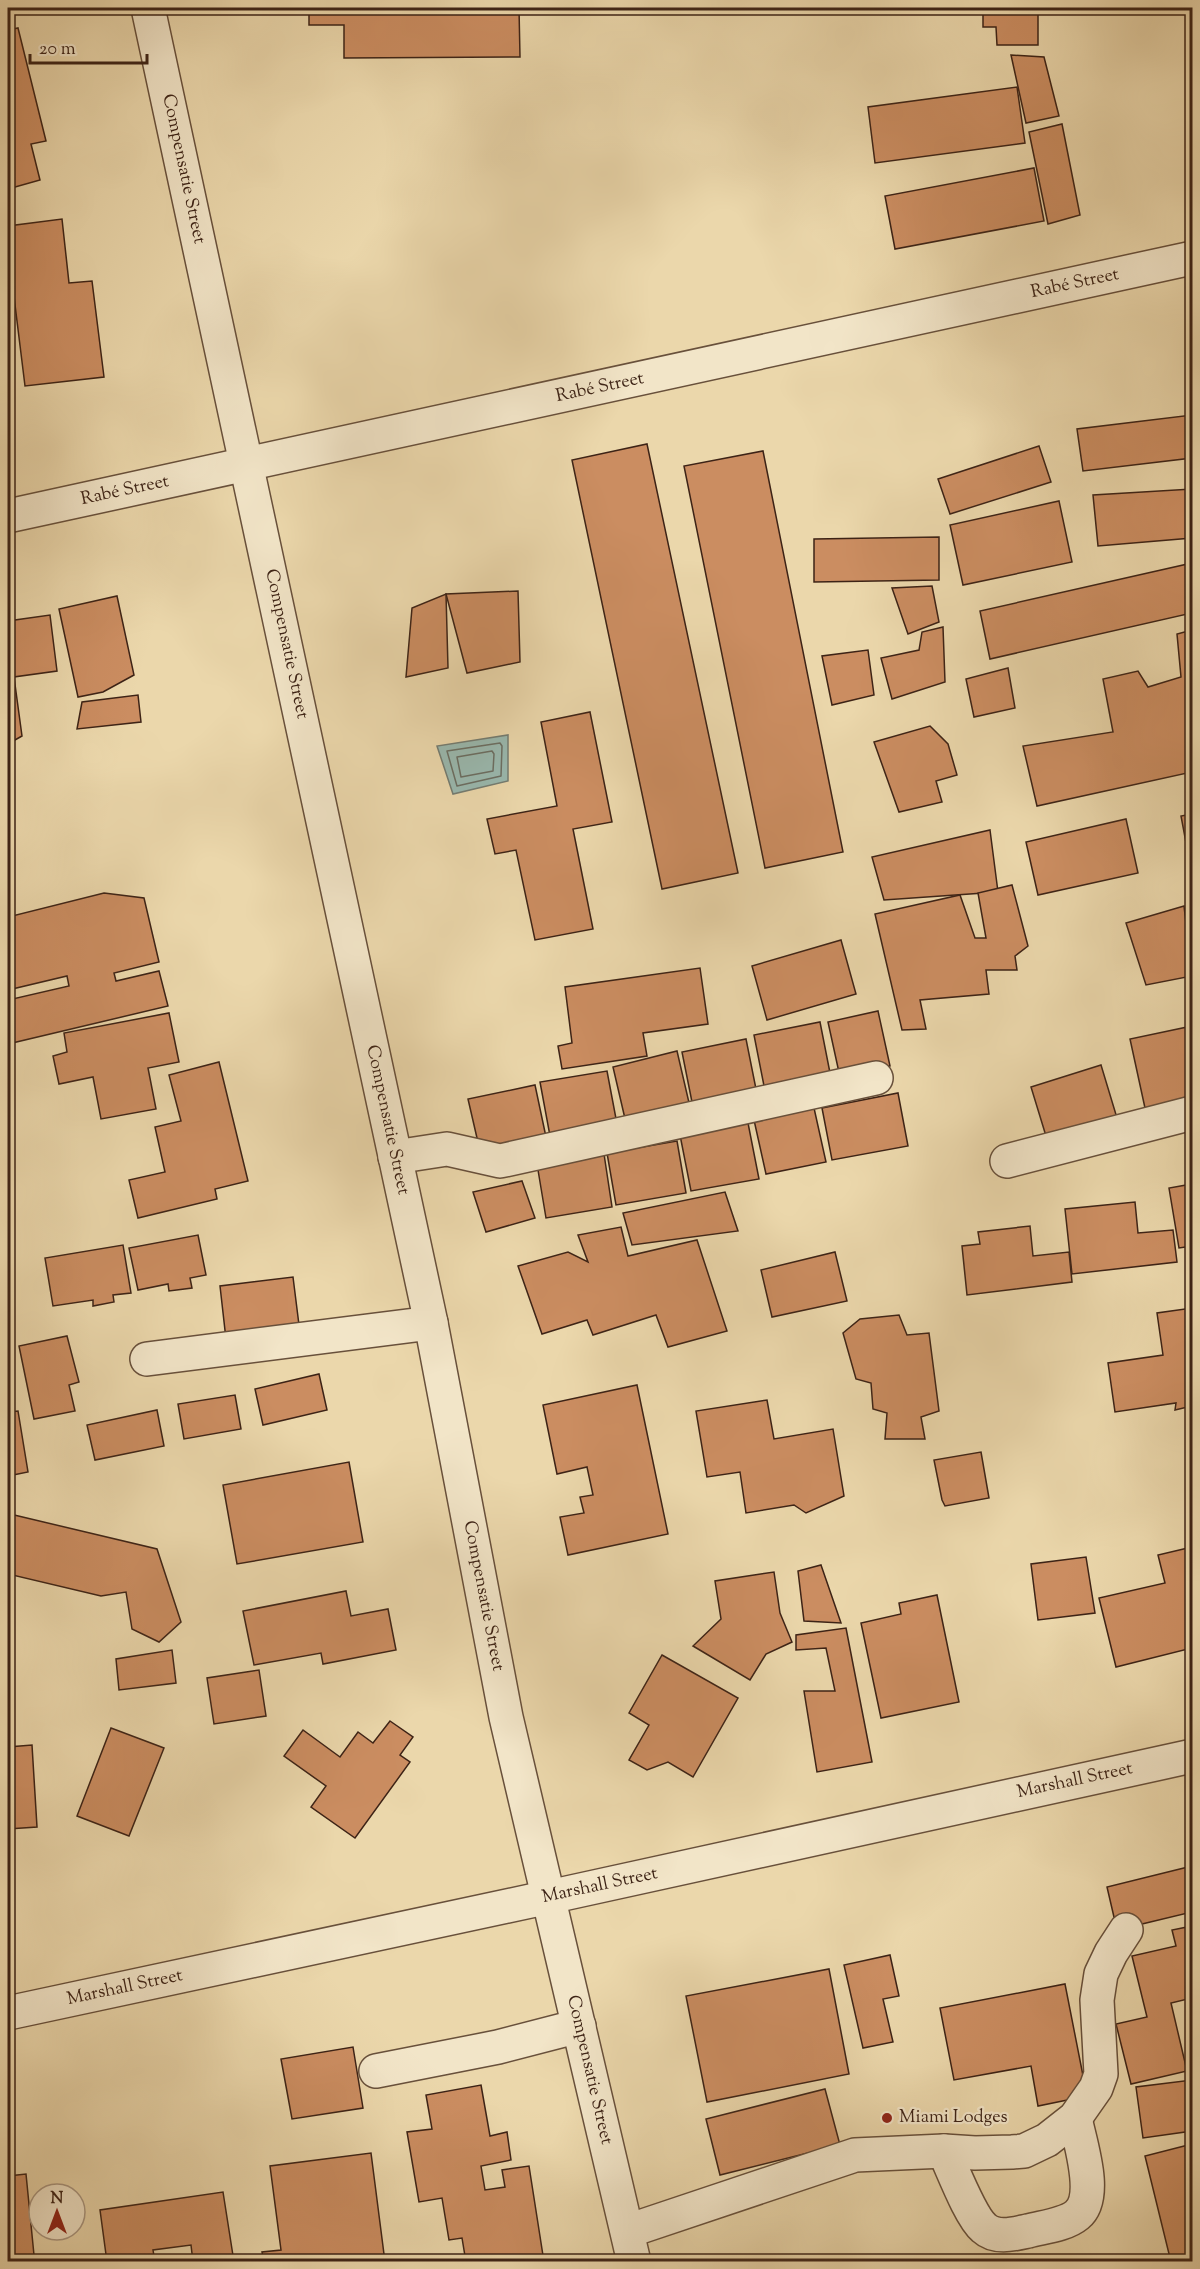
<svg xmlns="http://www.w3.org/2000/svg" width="1200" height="2269" viewBox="0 0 1200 2269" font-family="'Sorts Mill Goudy',serif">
<rect width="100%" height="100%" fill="#ebd7ab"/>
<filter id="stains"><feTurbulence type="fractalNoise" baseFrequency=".00333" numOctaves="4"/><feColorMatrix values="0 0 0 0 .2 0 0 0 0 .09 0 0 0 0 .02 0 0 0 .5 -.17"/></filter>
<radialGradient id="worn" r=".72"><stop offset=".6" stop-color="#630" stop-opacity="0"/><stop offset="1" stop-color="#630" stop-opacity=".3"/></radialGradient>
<path fill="#99b8ae" stroke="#747c71" stroke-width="1.5" d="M508,735v46l-55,13 -16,-48z"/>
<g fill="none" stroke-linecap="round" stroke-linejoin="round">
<g stroke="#6b6e62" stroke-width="1.5">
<path d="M500,743l2,3 -1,30 -44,10 -10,-35z"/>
<path d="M492,751l2,3 -1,17 -32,6 -4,-20z"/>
</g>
</g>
<g fill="#cb8d61" stroke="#3d2316" stroke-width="1.5">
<path d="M309,8h210l1,49 -176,1v-33h-35z"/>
<path d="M983,8h55v37h-41l-1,-18h-13z"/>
<path d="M18,28l28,113 -15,3 9,36 -32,9v-159z"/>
<path d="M1011,55l33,2 15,59 -33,7z"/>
<path d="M1017,87l8,56 -150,20 -7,-56z"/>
<path d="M1062,124l18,91 -32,9 -19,-92z"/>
<path d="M1034,168l10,53 -149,28 -10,-53z"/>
<path d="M62,219l7,64 23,-2 12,96 -79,9 -17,-138v-22z"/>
<path d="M1192,415v43l-109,13 -6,-42z"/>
<path d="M647,444l91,429 -76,16 -90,-429z"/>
<path d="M1039,446l12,36 -101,32 -12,-35z"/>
<path d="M763,451l80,401 -78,16 -81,-402z"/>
<path d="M1192,489v49l-94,8 -5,-51z"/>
<path d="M1059,501l13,61 -109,23 -13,-60z"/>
<path d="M939,537v43l-125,2v-43z"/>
<path d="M1192,563v50l-202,46 -10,-48z"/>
<path d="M932,586l7,36 -31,12 -16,-46z"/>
<path d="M518,591l2,71 -53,11 -21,-79z"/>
<path d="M446,594l2,74 -42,9 6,-69z"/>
<path d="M117,596l17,79 -31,17 -25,5 -19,-88z"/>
<path d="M50,615l7,56 -43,6 8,59 -14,8v-123z"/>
<path d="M943,627l2,55 -53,17 -11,-41 38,-8 3,-18z"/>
<path d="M1192,630v142l-155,34 -14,-60 90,-14 -10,-53 35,-8 10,16 33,-10 -4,-43z"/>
<path d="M868,650l6,45 -42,10 -10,-49z"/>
<path d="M1008,668l7,40 -41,9 -8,-38z"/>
<path d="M138,695l3,27 -64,7 5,-27z"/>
<path d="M590,712l22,110 -39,7 20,100 -58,11 -19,-90 -21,4 -8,-35 70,-13 -16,-84z"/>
<path d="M930,726l18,18 9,31 -21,6 6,21 -43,10 -25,-70z"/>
<path d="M1192,814v50h-2l-9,-48z"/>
<path d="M1126,819l12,54 -100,22 -12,-53z"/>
<path d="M990,830l8,62 -114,8 -12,-43z"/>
<path d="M1012,885l16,61 -13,10 2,14h-31l3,24 -69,6 6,29 -24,1 -27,-116 85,-19 15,43h11l-8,-45z"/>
<path d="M104,893l40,5 15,64 -45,11 2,8 43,-10 9,35 -160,38v-44l61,-14 -2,-10 -59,14v-73z"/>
<path d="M1184,906l8,70 -46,9 -20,-62z"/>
<path d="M841,940l15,54 -89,26 -15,-54z"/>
<path d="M700,968l8,56 -65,9 4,23 -85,13 -4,-23 14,-3 -7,-56z"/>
<path d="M878,1011l12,55 -50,11 -12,-55z"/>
<path d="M169,1013l10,49 -31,6 8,41 -55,10 -8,-42 -34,7 -6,-28 14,-4 -3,-19z"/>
<path d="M820,1022l11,56 -66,13 -11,-56z"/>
<path d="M1192,1026v56h-2l2,16 -47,10 -15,-69z"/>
<path d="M746,1039l11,55 -64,13 -11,-55z"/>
<path d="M677,1051l13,56 -64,16 -13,-56z"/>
<path d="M219,1062l29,119 -33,8 2,10 -79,19 -9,-38 36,-8 -10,-45 26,-6 -12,-46z"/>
<path d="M1101,1065l16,53 -71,18 -15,-49z"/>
<path d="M607,1071l10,53 -67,12 -10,-54z"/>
<path d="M535,1085l11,52 -66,14 -12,-52z"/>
<path d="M898,1093l10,53 -76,14 -10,-52z"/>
<path d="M814,1108l12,54 -60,12 -12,-54z"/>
<path d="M748,1123l11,56 -68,12 -11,-56z"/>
<path d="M677,1141l9,52 -70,12 -9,-52z"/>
<path d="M604,1154l8,53 -66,11 -9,-54z"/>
<path d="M522,1181l13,37 -49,14 -13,-40z"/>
<path d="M1192,1184v62l-13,2 -10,-60z"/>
<path d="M725,1192l13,39 -106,14 -9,-32z"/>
<path d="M1135,1202l3,31 35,-3 4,32 -105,12 -7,-65z"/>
<path d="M1030,1226l3,30 36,-4 3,30 -105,13 -5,-49 18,-2 -2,-12z"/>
<path d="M621,1227l7,29 69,-16 30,91 -59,16 -12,-32 -63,20 -6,-15 -45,14 -24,-68 50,-14 20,10 -10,-27z"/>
<path d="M198,1235l8,40 -16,3 2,10 -23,3 -1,-7 -30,6 -9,-42z"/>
<path d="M123,1245l8,48 -18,2 1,7 -21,4v-6l-40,6 -8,-48z"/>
<path d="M835,1252l12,49 -75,16 -11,-47z"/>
<path d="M293,1277l9,72 -74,8 -8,-71z"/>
<path d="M1192,1308v98l-17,4 1,-7 -61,9 -7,-49 55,-8 -6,-42z"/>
<path d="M899,1315l8,20 22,-2 10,78 -18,6 4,22h-40l2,-26 -14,-4 -2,-26 -15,-4 -13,-46 17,-14z"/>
<path d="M67,1336l12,46 -10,3 6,26 -41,8 -15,-73z"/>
<path d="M319,1374l8,36 -64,15 -8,-36z"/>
<path d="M637,1385l31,149 -100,21 -8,-38 24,-4 -4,-16 13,-2 -6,-28 -30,7 -14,-69z"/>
<path d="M235,1395l6,34 -57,10 -6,-35z"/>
<path d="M767,1400l7,39 59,-10 11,67 -38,17 -12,-8 -48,8 -6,-41 -33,5 -11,-66z"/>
<path d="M157,1410l7,36 -69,14 -8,-35z"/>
<path d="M18,1411l10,61 -20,4v-64z"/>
<path d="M981,1452l8,46 -44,8 -3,-6 -8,-40z"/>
<path d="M349,1462l14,80 -126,22 -14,-79z"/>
<path d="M10,1514l147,35 24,73 -22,20 -27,-13 -6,-37 -25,4 -93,-22v-52z"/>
<path d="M1192,1547v101l-76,19 -17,-69 66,-15 -7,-28z"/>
<path d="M1086,1557l9,56 -57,7 -7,-56z"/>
<path d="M821,1565l20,58 -37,-2 -6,-50z"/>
<path d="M774,1572l6,41 12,29 -26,12 -16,26 -57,-34 28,-27 -6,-38z"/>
<path d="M346,1591l5,25 37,-7 8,41 -73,14 -2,-11 -67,12 -11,-54z"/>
<path d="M937,1595l22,107 -78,16 -20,-95 40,-9 -2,-11z"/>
<path d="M846,1628l26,134 -55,10 -13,-81h31l-9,-43 -30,2v-15z"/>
<path d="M172,1650l4,33 -57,7 -3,-31z"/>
<path d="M662,1655l76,43 -45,79 -25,-15 -21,8 -18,-10 20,-35 -20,-12z"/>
<path d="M259,1670l7,46 -52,8 -7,-46z"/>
<path d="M390,1721l23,16 -13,18 10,7 -55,76 -44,-31 15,-21 -42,-30 19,-26 37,27 18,-25 15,11z"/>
<path d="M111,1728l53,20 -35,88 -52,-20z"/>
<path d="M32,1745l5,82 -29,2v-82z"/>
<path d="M1192,1866v46l-75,18 -10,-43z"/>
<path d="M1192,1926v72l-21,5 16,68 -56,13 -15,-60 31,-7 -15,-61 44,-10 -4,-16z"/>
<path d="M890,1955l9,41 -16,3 10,43 -30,6 -19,-83z"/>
<path d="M829,1969l20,105 -142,28 -21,-106z"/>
<path d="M1065,1984l22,112 -49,10 -7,-40 -77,14 -14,-72z"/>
<path d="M353,2047l10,61 -71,11 -11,-60z"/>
<path d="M1192,2080v51l-49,7 -7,-51z"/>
<path d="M481,2085l9,51 17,-4 4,28 -30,6 4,24 20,-3 -3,-17 27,-4 15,96h-78l-4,-24 -13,2 -7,-42 -23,4 -12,-70 25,-3 -6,-34z"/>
<path d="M825,2089l15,56 -120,30 -14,-56z"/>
<path d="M1192,2144v118h-21l-26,-106z"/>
<path d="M371,2153l14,109h-121l-2,-10 19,-2 -11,-84z"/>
<path d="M26,2174l8,81 -26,3v-82z"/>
<path d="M223,2192l11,70h-41l-2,-17 -38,5 2,12h-48l-7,-52z"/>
</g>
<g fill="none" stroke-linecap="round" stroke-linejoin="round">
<defs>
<g id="minor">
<path d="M148,8l283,1315 75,394 128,545"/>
<path d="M8,516l1184,-258"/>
<path d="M395,1157l52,-8 53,12 376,-83"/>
<path d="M1007,1161l185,-48"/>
<path d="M147,1359l284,-36"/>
<path d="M8,2013l541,-116 643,-141"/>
<path d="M376,2071l122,-24 81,-21"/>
<path d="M944,2151c9,19 26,65 40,77 12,11 30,6 44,3 15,-4 37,-6 49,-16 22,-18 3,-72 -2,-97"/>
<path d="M628,2231l227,-76 89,-4 31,2 37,-1 12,-1 23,-11 28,-22 21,-30 5,-14 -4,-74 4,-26 10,-21 15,-23"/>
</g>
</defs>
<use href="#minor" stroke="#68503b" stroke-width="36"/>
<use href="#minor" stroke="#f2e5c8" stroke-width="33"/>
</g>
<circle fill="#8f2418" stroke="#f2e5c8" stroke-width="2" cx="887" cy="2118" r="6"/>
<g text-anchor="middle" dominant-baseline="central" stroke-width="4.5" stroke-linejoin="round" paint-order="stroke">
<g font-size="18" fill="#3d2316" stroke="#f2e5c8">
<text transform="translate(183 169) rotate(78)">Compensatie Street</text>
<text transform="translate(1075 284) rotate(-12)">Rabé Street</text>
<text transform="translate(600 388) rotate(-12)">Rabé Street</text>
<text transform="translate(125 491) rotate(-12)">Rabé Street</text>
<text transform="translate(286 644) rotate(78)">Compensatie Street</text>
<text transform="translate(387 1120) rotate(78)">Compensatie Street</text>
<text transform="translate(483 1596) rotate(79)">Compensatie Street</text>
<text transform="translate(1075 1781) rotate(-12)">Marshall Street</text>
<text transform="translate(600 1886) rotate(-12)">Marshall Street</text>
<text transform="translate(125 1988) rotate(-12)">Marshall Street</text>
<text transform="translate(589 2070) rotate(77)">Compensatie Street</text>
</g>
<g font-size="18" fill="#3d2316" stroke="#f2e5c8" text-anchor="start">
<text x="899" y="2118">Miami Lodges</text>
</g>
</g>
<rect width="1200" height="2269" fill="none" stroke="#ebd7ab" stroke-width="30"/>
<rect x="9" y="9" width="1182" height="2251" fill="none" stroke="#3d2316" stroke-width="3"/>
<rect x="15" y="15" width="1170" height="2239" fill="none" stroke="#3d2316" stroke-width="1.5"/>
<g transform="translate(57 2212)"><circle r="28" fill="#f2e5c8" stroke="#aa9781" stroke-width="1.5"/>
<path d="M0-4.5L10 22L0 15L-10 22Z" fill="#8f2418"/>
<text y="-9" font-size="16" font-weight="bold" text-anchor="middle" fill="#3d2316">N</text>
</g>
<path d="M30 54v9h117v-9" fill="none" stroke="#3d2316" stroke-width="3"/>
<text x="39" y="54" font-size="18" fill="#3d2316" stroke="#f2e5c8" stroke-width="4.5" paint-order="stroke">20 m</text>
<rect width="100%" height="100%" filter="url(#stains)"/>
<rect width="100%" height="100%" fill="url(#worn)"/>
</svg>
